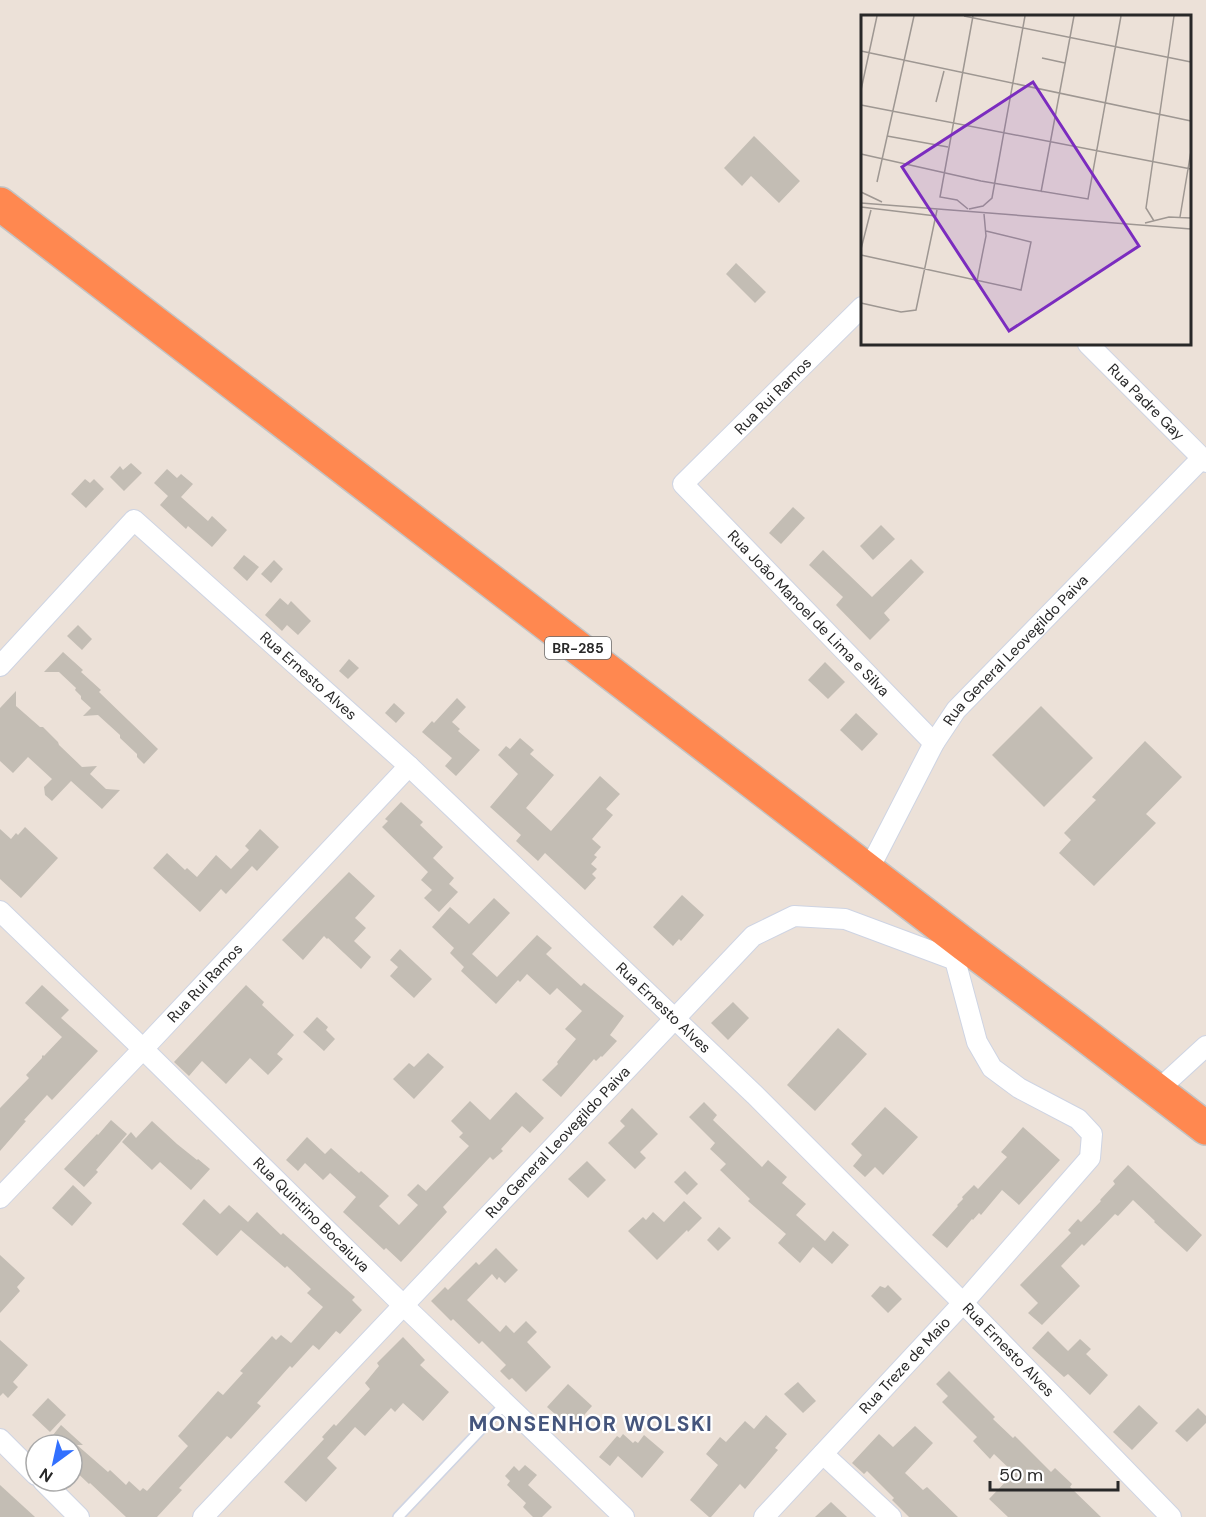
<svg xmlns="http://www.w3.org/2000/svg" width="1206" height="1517" viewBox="0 0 1206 1517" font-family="'DM Sans',sans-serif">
<rect width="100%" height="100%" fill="#ece1d8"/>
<g fill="#c3bdb4">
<path d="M754,136l46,45 -21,22 -28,-27 -9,10 -18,-18z"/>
<path d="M736,263l30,29 -11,11 -29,-29z"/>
<path d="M131,463l11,10 -18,18 -14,-14 10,-11 3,4z"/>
<path d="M167,469l10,9 4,-4 12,10 -12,13 27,24 4,-5 15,14 -15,17 -24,-21 -2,3 -26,-24 8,-9 -14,-13z"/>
<path d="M85,479l5,4 4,-4 10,10 -18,19 -15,-14z"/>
<path d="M793,507l12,11 -24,26 -12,-11z"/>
<path d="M881,525l14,14 -22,21 -13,-14z"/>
<path d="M823,550l49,47 39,-38 13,13 -40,41 6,7 -20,20 -34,-35 7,-8 -34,-32z"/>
<path d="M244,555l15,12 -12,14 -14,-13z"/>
<path d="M274,560l9,9 -12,14 -10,-9z"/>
<path d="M280,598l8,7 3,-4 20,20 -13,14 -11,-10 -5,6 -17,-16z"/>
<path d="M78,625l14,14 -10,11 -15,-14z"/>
<path d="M63,652l20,18 -2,2 20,18 -2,2 59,57 -14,15 -7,-7v-3l-17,-16v-3l-22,-20 -15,1 8,-8 -10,-9v-3l-6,-6 1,-2 -17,-16h-15z"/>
<path d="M349,659l10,9 -11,11 -9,-8z"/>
<path d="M825,662l20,20 -17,17 -20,-19z"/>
<path d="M16,691v15l24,21h3l15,15 1,3 23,22 15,-1 -7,8 16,15 14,1 -18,19 -31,-28 -19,20 -7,-6 -1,-8 8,-8 -24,-22 -15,16 -13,-12v-53z"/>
<path d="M457,698l9,9 -14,15 8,7 -2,2 22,19 -24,26 -11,-10 7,-8 -30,-26 10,-11 2,2z"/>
<path d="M394,703l11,10 -9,10 -11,-10z"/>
<path d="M1041,706l52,52 -49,49 -52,-52z"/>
<path d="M856,713l22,21 -16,17 -22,-21z"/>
<path d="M520,738l14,12 -4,4 24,21 -28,33 25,23 49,-55 20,18 -14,15 7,6 -21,24 9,8 -7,8 3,2 -6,7 6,5 -5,5 4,4 -11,12 -40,-37 -7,8 -22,-20 5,-6 -31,-28 28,-33 -20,-19 8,-9 4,3z"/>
<path d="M1145,741l37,36 -36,37 10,9 -62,63 -35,-33 12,-13 -7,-7 32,-33 -4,-3z"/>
<path d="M401,802l22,20 -3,3 23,22 -10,11 21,20 -5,6 9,8 -19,20 -15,-14 8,-8 -11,-10 7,-8 -46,-45 6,-6 -3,-2z"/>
<path d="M25,827l33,31 -37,40 -21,-19v-50l11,10 5,-6 2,2z"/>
<path d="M260,829l19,18 -22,24 -5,-5 -26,28 -5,-5 -21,23 -47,-44 14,-15 18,17 2,-2 10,9 19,-22 15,14 18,-19 -4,-4z"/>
<path d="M349,872l26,24 -20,22 11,10 -12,13 17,16 -10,12 -33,-31 -1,1 -3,-3 -21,24 -21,-20z"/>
<path d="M682,895l22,20 -23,26 -2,-2 -6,7 -20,-19z"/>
<path d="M494,898l16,15 -38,41 25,23 40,-42 15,13 -6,6 35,32 3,-3 40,33 -14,19 7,6 -15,16 -1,-1 -5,5 -2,-2 -33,38 -19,-17 16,-16 -1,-2 19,-23 -11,-10 17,-18 -25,-23 -7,7 -23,-21 -7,8 -2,-2 -22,24 -35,-33 3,-4 -14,-14 4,-5 -22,-21 18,-20 19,17z"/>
<path d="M400,949l32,30 -18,19 -24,-22 8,-9 -8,-7z"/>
<path d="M42,985l27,25 -8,8 37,33 -46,49 -5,-5 -23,25 2,1 -26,30v-43l29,-30 -3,-3 16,-17v-2l1,-1 1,1 18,-19 -37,-34z"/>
<path d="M246,985l18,17 -2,3 32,30 -17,19 6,5 -15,16 -18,-17 -24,26 -24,-23 -13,15 -15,-14z"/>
<path d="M733,1002l16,16 -21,22 -17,-17z"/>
<path d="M317,1017l11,10 -2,3 9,9 -11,12 -21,-19z"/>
<path d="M838,1028l29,26 -52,57 -28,-26z"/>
<path d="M428,1053l16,14 -30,32 -21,-20 16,-16 5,4z"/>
<path d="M516,1092l28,26 -14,15 -8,-7 -21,23 2,2 -10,9 -3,-3 -47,50 4,5 -46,50 -15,-14 -2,2 -41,-38 13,-15 -26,-24 -7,7 -18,-17 -7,8 -12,-11 21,-23 18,17 6,-6 28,25 2,-2 28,25 -10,10 20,19 19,-20 -11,-10 11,-11 8,7 43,-45 -10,-9 4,-4 -12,-12 19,-20 20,19z"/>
<path d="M704,1102l13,13 -4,5 49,47 6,-7 19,17 -5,6 24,21 -10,11 29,26 8,-10 16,14 -17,19 -19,-17 -13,16 -22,-20 8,-9 -38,-33 2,-2 -30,-29 6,-6 -16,-15 5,-6 -26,-26z"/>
<path d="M885,1107l33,30 -35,38 -8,-8 -10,10 -12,-11 9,-11 -11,-11z"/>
<path d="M632,1108l26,26 -18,18 6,6 -11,11 -27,-26 17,-17 -5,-5z"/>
<path d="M111,1120l16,14 -31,36 2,2 -14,15 -20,-18 33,-35 1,1z"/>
<path d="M152,1121l25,23 20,16 1,-1 12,10 -19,21 -31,-28 -8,8 -30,-28 9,-10 5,6z"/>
<path d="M1023,1127l37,33 -41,45 -17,-15 -21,25 -2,-2 -6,7 -1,-1 -25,29 -15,-13 26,-29 -1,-1 6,-6 -1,-2 12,-12 4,4 29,-32 -6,-5z"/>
<path d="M587,1161l19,19 -18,18 -20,-19z"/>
<path d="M1128,1165l74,70 -15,17 -33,-30 1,-1 -22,-21 -15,16 -3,-2 -31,32 -2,-2 -21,22 19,20 -38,39 -14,-12 10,-10 -18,-18 51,-52 -3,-3 10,-11 3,3 20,-21 -1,-1 15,-16 -2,-3z"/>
<path d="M685,1171l13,13 -11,11 -13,-13z"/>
<path d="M73,1185l19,18 -20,23 -20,-18z"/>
<path d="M204,1199l16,15 9,-9 19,17 9,-10 24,23 2,-2 72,64 -3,3 10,10 -22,24 -4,-3 -17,19 -6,-5 -21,23 -2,-2 -33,37 4,3 -30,33 -4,-3 -48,52 3,2 -25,27h-31l-36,-34 -1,1 -17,-16v-23h-27l16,-20 22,20h-6l31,27 2,-2 16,15 3,-4 11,10 3,-3 4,3 41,-45 -10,-10 40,-45 5,4 20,-22 -3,-2 32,-35 4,4 5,-5 10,8 32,-36 -16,-14 4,-4 -24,-23 -2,2 -44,-38 -24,26 -35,-32z"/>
<path d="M684,1201l18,17 -14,14 -1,-2 -30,30 -29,-29 15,-14 3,3 7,-8 11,10z"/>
<path d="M719,1227l12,11 -13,13 -11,-11z"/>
<path d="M496,1248l22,22 -13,13 -6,-6 -2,3 -5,-6 -25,26 33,32 6,-7 8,8 12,-12 11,11 -10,10 24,25 -25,25 -14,-14 -3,2 -9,-9 6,-6 -24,-24 -3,3 -26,-25 -2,2 -20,-20 14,-14 3,3 28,-28 3,3z"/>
<path d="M0,1255l25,23 -8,9 3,4 -20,22z"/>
<path d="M888,1285l14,14 -14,14 -17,-17 9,-10 5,2z"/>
<path d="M1048,1331l20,20 12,-12 11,10 -5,5 22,21 -18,20 -22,-21 -4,3 -32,-29z"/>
<path d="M403,1337l22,23 -5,5 29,27 -26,29 -20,-18 -8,9 -4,-4 -26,28 -10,-9 -28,31 10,10 -31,34 -22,-20 40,-43 -2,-2 12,-13 2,2 34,-37 -5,-6 14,-17 -2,-3z"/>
<path d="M0,1340l28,25 -15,17 5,5 -10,11 -5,-5 -3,3z"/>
<path d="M949,1371l46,46 -2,2 20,19 2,-2 36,36 4,-4 17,16 -2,3 31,30h-93l-19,-18 25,-26 -20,-19 -4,5 -17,-18 4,-4 -35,-35 6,-6 -12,-12z"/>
<path d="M798,1382l18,19 -13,12 -19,-19z"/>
<path d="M568,1384l24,22 -20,23 -25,-22z"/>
<path d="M48,1398l18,17 -16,17 -18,-17z"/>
<path d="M1139,1405l19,18 -26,27 -19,-18z"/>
<path d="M1198,1408l8,8v7l-19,19 -12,-11z"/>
<path d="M766,1415l21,19 -12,14 3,2 -33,39 -5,-5 -29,33h-2l-19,-17 28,-35 -12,-11 14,-17 6,5 19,-21 9,8z"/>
<path d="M915,1426l18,17 -28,30 18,17 4,-3 31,30h-49l-17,-17 2,-2 -27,-27 -3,3 -12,-11 27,-29 14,13z"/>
<path d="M623,1434l10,9 2,-2 3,2 6,-8 20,17 -22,26 -24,-22 -8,10 -11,-9 18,-21 3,2z"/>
<path d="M525,1465l12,10 -9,10 24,22 -10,10h-9l-10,-10 3,-4 -19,-18 3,-4 -5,-5 9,-10 5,5z"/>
<path d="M0,1485l35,32h-35z"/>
<path d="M831,1502l16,15h-32z"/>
</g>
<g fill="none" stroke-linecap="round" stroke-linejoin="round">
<defs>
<path id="lane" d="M398,1517l108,-114"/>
<g id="street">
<path id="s1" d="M862,307l-179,177 251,259"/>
<path id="s2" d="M1088,344l118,118"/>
<path id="s3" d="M0,666l134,-146 275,246 346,329 208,208 208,214"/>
<path id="s4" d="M868,871l66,-128 22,-33 246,-252"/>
<path id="s5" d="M0,911l143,138 261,257 220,211"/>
<path d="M1158,1090l48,-44"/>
<path id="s6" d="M0,1198l143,-149 266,-283"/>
<path d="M0,1439l36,36"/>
<path d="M823,1454l68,63"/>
<path d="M43,1481l36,36"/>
<path id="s7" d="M203,1517l550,-581 41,-20 51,3 110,41 10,-15"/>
<path id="s8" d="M764,1517l199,-214 127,-145 2,-24 -14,-15 -59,-31 -27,-20 -15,-26 -22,-82"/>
</g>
<path id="highway" d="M0,204l965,741 112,84 129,99"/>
</defs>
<use href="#lane" stroke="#ced4e3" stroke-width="12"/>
<use href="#street" stroke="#ced4e3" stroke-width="22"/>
<use href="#highway" stroke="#c3c3c3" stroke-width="36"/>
<use href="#lane" stroke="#fff" stroke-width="9"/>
<use href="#street" stroke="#fff" stroke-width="20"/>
<use href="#highway" stroke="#ff8850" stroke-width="33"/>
</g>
<g text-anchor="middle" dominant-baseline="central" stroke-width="4.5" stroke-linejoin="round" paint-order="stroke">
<rect fill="#fff" stroke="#686868" stroke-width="1.5" x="545" y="637" width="66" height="22" rx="4.5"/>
<g font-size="14" font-weight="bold" fill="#282828">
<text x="578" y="648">BR-285</text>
</g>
<g font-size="15" fill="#282828" stroke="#fff">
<text transform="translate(773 396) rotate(-45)">Rua Rui Ramos</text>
<text stroke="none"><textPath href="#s2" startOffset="82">Rua Padre Gay</textPath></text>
<text stroke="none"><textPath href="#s1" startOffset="432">Rua João Manoel de Lima e Silva</textPath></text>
<text stroke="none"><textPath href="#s4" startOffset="268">Rua General Leovegildo Paiva</textPath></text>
<text stroke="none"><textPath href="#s3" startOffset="432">Rua Ernesto Alves</textPath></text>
<text stroke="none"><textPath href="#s6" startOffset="297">Rua Rui Ramos</textPath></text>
<text stroke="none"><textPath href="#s3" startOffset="918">Rua Ernesto Alves</textPath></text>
<text stroke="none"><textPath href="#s7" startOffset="516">Rua General Leovegildo Paiva</textPath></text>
<text stroke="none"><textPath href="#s5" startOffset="435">Rua Quintino Bocaiuva</textPath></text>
<text stroke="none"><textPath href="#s3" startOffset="1404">Rua Ernesto Alves</textPath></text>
<text stroke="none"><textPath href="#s8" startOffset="207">Rua Treze de Maio</textPath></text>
</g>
<g font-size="21" font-weight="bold" letter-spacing="1.5" fill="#45557c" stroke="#fff">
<text x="591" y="1424">MONSENHOR WOLSKI</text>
</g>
</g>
<g transform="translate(861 15)">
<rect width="330" height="330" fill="#ece1d8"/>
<path fill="none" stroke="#9e9792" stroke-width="1.5" d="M103,1l227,46M0,36l330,70M181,43l23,5M0,75l16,-74M75,87l8,-31M0,90l330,64M26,121l61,11M0,139l120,27 107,18 33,-183M16,167l37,-166M0,177l21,10M180,177l33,-176M0,188l330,26M0,192l75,9M107,194l-11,-9 -17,-3 33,-181M108,194l14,-3 9,-8 33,-182M319,202l11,-66M293,206l-8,-13 28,-192M284,208l24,-6 22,1M0,234l10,-39M0,240l160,35 10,-48 -45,-11M116,266l9,-45 -2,-22M0,288l40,9 15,-2 21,-100"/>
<path fill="#7b2cbf" fill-opacity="0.15" stroke="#7b2cbf" stroke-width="3" d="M172,67l106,164 -130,85 -107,-164z"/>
<rect width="330" height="330" fill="none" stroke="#282828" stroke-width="3"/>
</g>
<g transform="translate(54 1463) rotate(213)"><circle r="28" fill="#ffffff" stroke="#a9a9a9" stroke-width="1.5"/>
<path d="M0-4.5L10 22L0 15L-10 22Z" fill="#3270ff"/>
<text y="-9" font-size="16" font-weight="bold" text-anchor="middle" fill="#282828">N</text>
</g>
<path d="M990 1481v9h128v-9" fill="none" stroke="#282828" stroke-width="3"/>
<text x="999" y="1481" font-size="18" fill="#282828" stroke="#ffffff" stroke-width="4.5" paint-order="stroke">50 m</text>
</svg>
